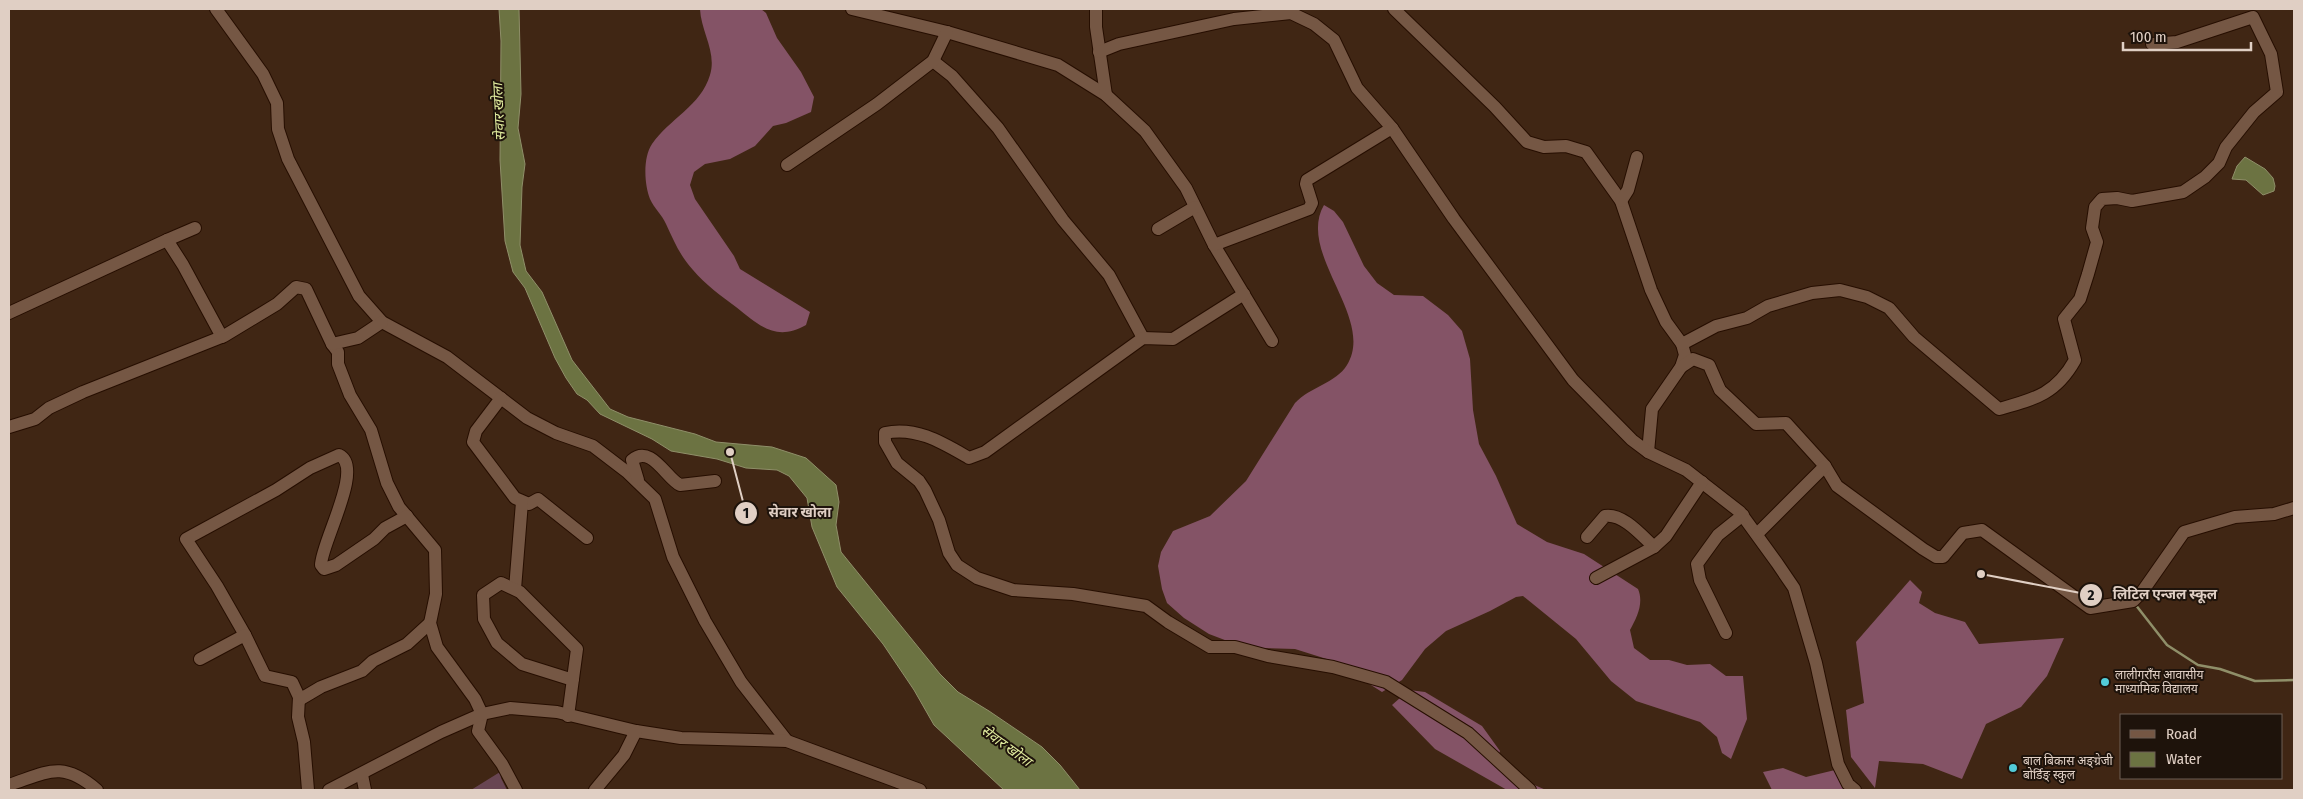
<svg xmlns="http://www.w3.org/2000/svg" width="2303" height="799" viewBox="0 0 2303 799" font-family="'Fira Sans Condensed','Noto Sans Devanagari',sans-serif">
<rect width="100%" height="100%" fill="#402614"/>
<path fill="#684552" d="M500,772l1,6 6,12h-36z"/>
<g fill="#845366">
<path d="M700,9h61l5,4 11,25 24,34 13,25 -3,15 -25,11 -13,3 -18,20 -25,13 -25,5 -11,8 -4,13 5,14 39,57 6,13 70,43 -4,13c-30,17 -46,1 -70,-18 -15,-11 -31,-23 -43,-37 -13,-14 -19,-29 -27,-46 -4,-9 -12,-16 -16,-25 -6,-15 -7,-42 2,-55 17,-25 49,-38 58,-69 7,-23 -9,-43 -10,-66z"/>
<path d="M1324,205l10,6 9,11 21,44 13,17 17,12 29,1 25,19 14,16 8,28 3,51 6,34 17,32 21,48 30,18 37,12 54,35c6,14 -1,28 -8,41l4,18 16,12h19l18,5 23,-1 16,12h17l4,43 -16,40 -9,-6 -5,-16 -17,-15 -64,-21 -25,-20 -35,-42 -53,-43 -7,1 -26,14 -44,20 -21,18 -23,31 -20,12 -49,-31 -38,-12 -35,-1 -30,-6 -21,-8 -25,-16 -17,-15 -5,-14 -4,-23 3,-14 12,-21 37,-15 36,-35 49,-78c15,-16 41,-20 52,-38 29,-47 -51,-112 -23,-160z"/>
<path d="M1910,580l12,12 -3,11 16,10 30,9 14,22 85,-6 -17,38 -26,31 -35,17 -24,55 -39,-15 -44,-3 -4,27 -24,-31 -5,-47 18,-7 -8,-61z"/>
<path d="M1409,690l16,2 57,34 18,25 -4,12 36,21 14,6h-39l-72,-41 -43,-44z"/>
<path d="M1783,768l23,9 29,-7 15,20h-78l-9,-18z"/>
</g>
<g fill="#6c7342" stroke="#8f8f69">
<path d="M499,9h20l2,85 -3,34 7,36 -3,23 -2,58 6,26 16,21 30,68 38,49 18,8 67,17 21,8 56,5 34,11 30,27 3,17 -3,23 5,27 99,122 18,18 31,19 53,36 18,18 20,25h-76l-70,-65 -20,-35 -31,-46 -46,-57 -25,-60 -5,-29 -18,-22 -12,-6 -31,-2 -29,-9 -46,-8 -19,-12 -52,-25 -13,-14 -10,-6 -11,-16 -11,-20 -30,-70 -12,-16 -8,-31 -5,-81 1,-119z"/>
<path d="M2245,157l20,12 8,9 2,8 -1,5 -11,4 -17,-15 -14,-1 5,-13z"/>
</g>
<g fill="none" stroke-linecap="round" stroke-linejoin="round">
<path stroke="#8f8f69" stroke-width="2.5" d="M2135,604l32,41 31,20 22,4 35,12 39,-1"/>
<defs>
<g id="minor">
<path d="M216,9l47,65 14,29 1,26 10,30 71,137 23,26 65,35 80,61 29,15 37,13 34,26 28,27 18,58 32,64 36,61 46,59"/>
<path d="M852,9l95,23 111,33 48,30 39,36 41,57 28,57 58,96"/>
<path d="M1096,9v18l10,68"/>
<path d="M1394,9l101,98 32,35 17,5 22,-1 20,6 35,49 30,89 15,32 16,22 3,11 -4,12 -29,42 -4,43"/>
<path d="M1099,52l20,-8 115,-25 57,-6 23,11 20,16 23,48 35,40 62,91 119,161 59,60 16,12 38,18 54,42 37,51 17,25 22,75 22,101 10,20 7,6"/>
<path d="M933,61l19,15 46,52 65,92 46,55 34,63"/>
<path d="M787,165l90,-61 56,-43 14,-29"/>
<path d="M1621,201l7,-11 9,-33"/>
<path d="M1158,229l37,-22"/>
<path d="M167,240l28,-12"/>
<path d="M1214,245l95,-36 3,-6 -6,-19 1,-4 85,-52"/>
<path d="M1244,294l-71,45 -30,-1 -158,114 -16,6c-26,-15 -53,-32 -84,-25v9l12,21 22,18 6,9 14,30 10,33 8,12 20,13 36,12 60,4 73,12 22,16 42,25h25l33,9 65,11 53,15 82,51 62,57"/>
<path d="M9,313l158,-73 16,25 39,72"/>
<path d="M332,344l6,8v12l12,31 21,35 16,53 12,24 36,43 1,44 -6,29 7,24 38,52 7,15 -4,17 24,33 14,26"/>
<path d="M1682,344l34,-18 31,-8 21,-12 44,-13 28,-3 27,7 22,11 25,29 85,72c36,-10 57,-15 76,-49l-11,-41 16,-20 8,-25 9,-32 -5,-14 3,-21 7,-8 15,-1 15,3 51,-9 22,-15 14,-14 7,-16 28,-35 23,-20 -6,-38 -18,-37 -76,25 -25,2"/>
<path d="M1681,367l12,-8 16,6 11,25 36,34 30,-1 39,43 12,20 86,63 13,8h7l20,-24 19,-3 108,78 43,-7 9,-9 42,-60 51,-15 39,-3 20,-6"/>
<path d="M501,398l-25,33 -3,11 42,56 14,6 9,-5 49,39"/>
<path d="M9,427l26,-8 14,-11 34,-16 141,-56 53,-32 19,-17 10,2 26,55 26,-6 24,-16"/>
<path d="M638,480l-6,-20c19,-16 34,18 48,25l35,-4"/>
<path d="M1757,534l68,-68"/>
<path d="M1587,537l18,-21c18,-3 37,20 49,31"/>
<path d="M1596,578l58,-31 12,-11 36,-54"/>
<path d="M515,589l7,-87"/>
<path d="M1726,633l-26,-53 -3,-16 21,-29 25,-20"/>
<path d="M245,635l-28,-49 -31,-47 90,-49 34,-22 29,-13c26,12 -18,88 -18,110l3,4 12,-4 38,-26 11,-11 22,-12"/>
<path d="M200,659l45,-24 20,41 27,6 7,15 -1,20 6,25 4,48"/>
<path d="M299,700l22,-13 41,-16 11,-10 34,-17 23,-21"/>
<path d="M568,716l9,-67 -57,-57 -19,-9 -18,12 1,24 13,24 25,21 51,16"/>
<path d="M362,775l3,15"/>
<path d="M9,785c39,-13 53,-25 88,5"/>
<path d="M329,790l112,-58 41,-18 28,-6 47,4 79,19 45,7 106,3 133,49"/>
<path d="M595,790l29,-35 12,-24"/>
</g>
</defs>
<use href="#minor" stroke="#260e00" stroke-width="14"/>
<use href="#minor" stroke="#755744" stroke-width="12"/>
</g>
<g fill="#52cbd8" stroke="#1e130b" stroke-width="2">
<circle cx="2105" cy="682" r="5"/>
<circle cx="2013" cy="768" r="5"/>
</g>
<g text-anchor="middle" dominant-baseline="central" stroke-width="4" stroke-linejoin="round" paint-order="stroke">
<g font-size="12" fill="#e0cfc4" stroke="#1e130b" text-anchor="start">
<text x="2115" y="675">लालीगुराँस आवासीय<tspan x="2115" dy="14">माध्यामिक विद्यालय</tspan></text>
<text x="2023" y="761">बाल बिकास अङ्ग्रेजी<tspan x="2023" dy="14">बोर्डिङ् स्कुल</tspan></text>
</g>
<g font-size="14" font-style="italic" fill="#e1ec9e" stroke="#1e130b">
<text transform="translate(499 112) rotate(-93)">सेवार खोला</text>
<text transform="translate(1006 746) rotate(36)">सेवार खोला</text>
</g>
</g>
<path fill="none" stroke="#e0cfc4" stroke-width="2" d="M730 452L746 513M1981 574L2091 595"/>
<g fill="#e0cfc4" stroke="#1e130b" stroke-width="2">
<circle cx="730" cy="452" r="5"/>
<circle cx="1981" cy="574" r="5"/>
<circle cx="746" cy="513" r="12"/>
<circle cx="2091" cy="595" r="12"/>
</g>
<g font-size="15" text-anchor="middle" font-weight="bold" fill="#111">
<text x="746" y="518">1</text>
<text x="2091" y="600">2</text>
</g>
<g font-size="14" text-anchor="middle" font-weight="bold" fill="#e0cfc4" stroke="#1e130b" stroke-width="4" stroke-linejoin="round" paint-order="stroke">
<text x="800" y="517">सेवार खोला</text>
<text x="2165" y="599">लिटिल एन्जल स्कूल</text>
</g>
<rect width="2303" height="799" fill="none" stroke="#e0cfc4" stroke-width="20"/>
<rect x="2120" y="714" width="162" height="65" fill="#1e130b" stroke="#6c5e55"/>
<rect x="2130" y="730" width="25" height="8" fill="#755744" stroke="#6c5e55"/>
<text x="2166" y="739" font-size="15" fill="#e0cfc4">Road</text>
<rect x="2130" y="752" width="25" height="15" fill="#6c7342" stroke="#6c5e55"/>
<text x="2166" y="764" font-size="15" fill="#e0cfc4">Water</text>
<path d="M2123 42v8h128v-8" fill="none" stroke="#e0cfc4" stroke-width="2.5"/>
<text x="2130" y="42" font-size="15" fill="#e0cfc4" stroke="#1e130b" stroke-width="4" paint-order="stroke">100 m</text>
</svg>
